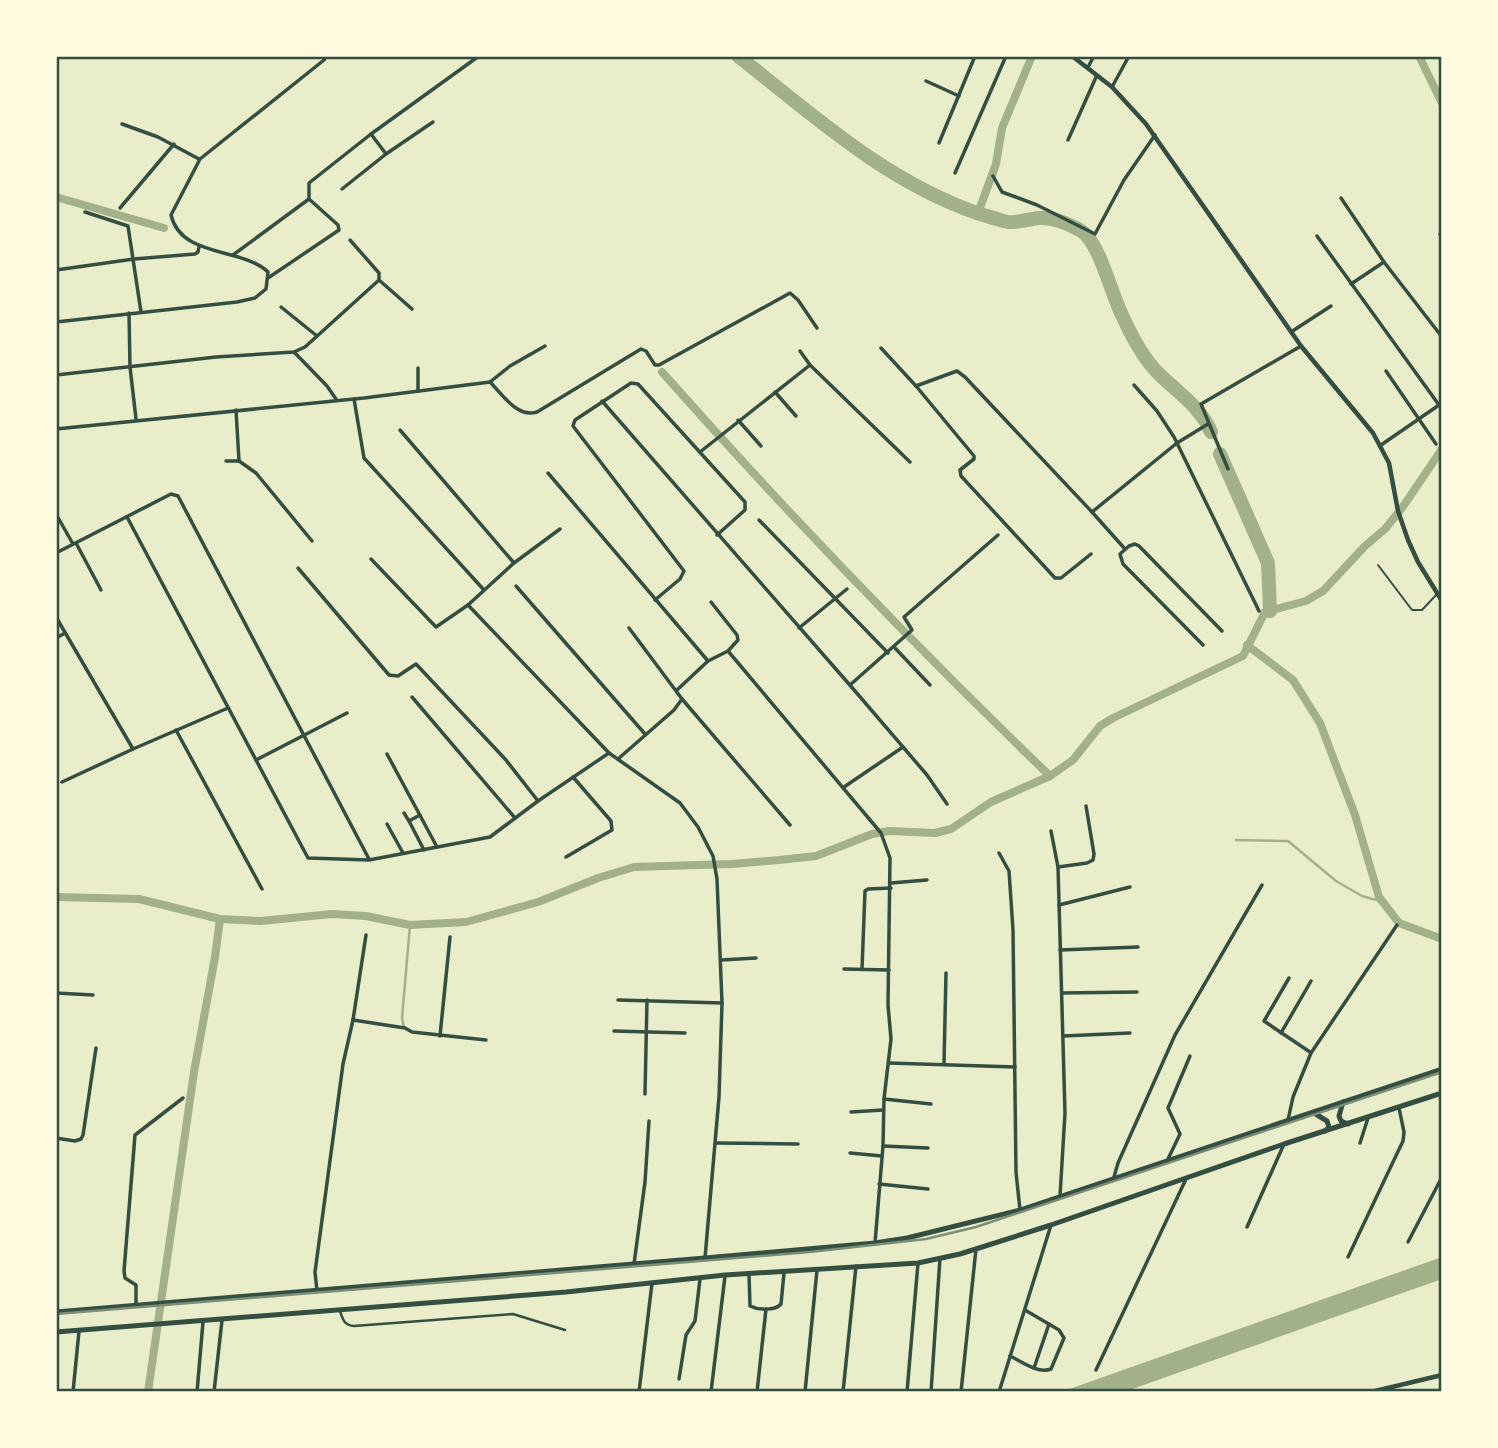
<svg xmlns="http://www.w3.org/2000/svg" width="1498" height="1448" viewBox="0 0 1498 1448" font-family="Figtree,sans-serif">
<rect width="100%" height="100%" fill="#e9edc9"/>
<path fill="#a3b18a" d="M1442,1257v22l-318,113h-63z"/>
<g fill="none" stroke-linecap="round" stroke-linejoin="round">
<g stroke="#a3b18a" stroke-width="2.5">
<path d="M1236,840l52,1 48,40 26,15 21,6"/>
<path d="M404,1028l-2,-10 8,-93"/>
</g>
<g stroke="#a3b18a" stroke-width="8">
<path d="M1419,56l23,47"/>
<path d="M56,197l108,31"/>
<path d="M978,213l18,-49 6,-36 30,-72"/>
<path d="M662,372c124,140 253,274 388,404"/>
<path d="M1247,645l46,35 27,43 35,92 24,82 20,26 43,16"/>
<path d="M56,897l83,2 81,20 41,2 71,-7 34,2 44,9 56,-3 72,-20 60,-24 36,-11 98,-3 47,-4 37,-4 56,-22 17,-3 46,2 16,-4 40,-27 59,-26 23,-16 27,-34 13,-8 130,-62 22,-44 41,-11 17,-10 42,-45 20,-17 17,-21 40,-59"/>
<path d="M148,1392l46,-320 21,-115 5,-38"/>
</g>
<g stroke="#a3b18a" stroke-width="14">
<path d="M738,56c75,59 147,125 239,157 10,3 21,7 31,9 10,1 21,-3 31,-4 13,-1 30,6 41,12 20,12 31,64 42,85 9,20 21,43 36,58 20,20 42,33 53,59"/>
<path d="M1220,454l48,109 2,48"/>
</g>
<path stroke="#344e41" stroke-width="2" d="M1378,565l34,45h10l15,-16"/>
<path stroke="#344e41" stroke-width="2.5" d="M340,1311c3,9 4,14 14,15l159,-12 52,16"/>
<g stroke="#344e41" stroke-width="3.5">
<path d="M1441,56l1,1"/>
<path d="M1088,67l6,-11"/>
<path d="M926,81l33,15"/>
<path d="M1112,87l17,-31"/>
<path d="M122,124l36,13 41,22"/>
<path d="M371,134l15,20 47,-32"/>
<path d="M1068,140l29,-65"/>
<path d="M939,143l36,-87"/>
<path d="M955,173l51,-117"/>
<path d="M993,176l9,16 35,13 58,29 29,-54 31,-45"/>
<path d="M342,189l44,-35"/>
<path d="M1341,198l43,64 58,75"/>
<path d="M120,208l54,-64"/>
<path d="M85,212l43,14 13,86"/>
<path d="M1440,234l2,4"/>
<path d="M1317,236l122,169"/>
<path d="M350,240l29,33v7l33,29"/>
<path d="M233,255l76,-56"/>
<path d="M56,270l78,-11 61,-5 3,-2 1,-5"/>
<path d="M268,278l71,-48 -1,-5 -29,-26v-16l62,-49 108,-78"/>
<path d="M1351,284l33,-22"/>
<path d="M281,307l36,29"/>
<path d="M129,313l1,54 6,52"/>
<path d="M56,322l181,-20 18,-4 11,-9 2,-17c-26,-25 -87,-14 -97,-57l29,-56 124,-99 2,-4"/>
<path d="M1291,332l40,-26"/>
<path d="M881,348l35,38 41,-15 8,6 127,135 85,-69 31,-19"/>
<path d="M800,351l10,14 100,97"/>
<path d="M294,352l33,34 9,13"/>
<path d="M418,368v23"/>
<path d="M1386,371l50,73"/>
<path d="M56,375l160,-18 78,-5 11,-5 74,-67"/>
<path d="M490,382c13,13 27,36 47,30l104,-63 5,2 9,14h4l131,-72 8,7 19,28"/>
<path d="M1134,385l23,26 17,26 85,174"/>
<path d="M916,386l58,70v3l-14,11 1,6 94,102h6l30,-24"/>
<path d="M775,392l21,24"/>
<path d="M354,399l10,59 120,132"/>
<path d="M602,401l253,290 72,84 20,29"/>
<path d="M236,410l3,51 17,12 56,68"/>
<path d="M738,420l23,26"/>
<path d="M56,429l308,-31 126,-16 20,-16 35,-20"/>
<path d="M400,430l114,133"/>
<path d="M1381,445l61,-42"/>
<path d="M700,452l110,-87"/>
<path d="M226,461h13"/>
<path d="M1228,469l-27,-65 100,-58"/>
<path d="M548,473l160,188"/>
<path d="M1092,512l33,37"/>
<path d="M56,514l17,30"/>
<path d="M127,517l181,341 61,2 121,-23 48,-36 71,-48"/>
<path d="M759,520l129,133"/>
<path d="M76,543l25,47"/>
<path d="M56,553l115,-59 7,2 191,363"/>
<path d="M371,559l65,68 32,-22 46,-42 46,-34"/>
<path d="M298,568l91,107 9,1 18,-12 90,96 32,41"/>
<path d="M516,586l129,148"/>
<path d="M655,600l25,-21 4,-8 -111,-145 2,-6 56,-37 7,1 107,118v8l-28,25"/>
<path d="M468,605l141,148 71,50 18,24 15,29 4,23 5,124 -3,94 -14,161"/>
<path d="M56,617l77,132 95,-41"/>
<path d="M629,628l53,71 108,126"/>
<path d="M799,628l48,-39"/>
<path d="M56,638l9,-5"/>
<path d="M1203,645l-80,-81 -3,-10 9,-8 6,-2 4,2 83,85"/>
<path d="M895,648l35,37"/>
<path d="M728,651l153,182 9,25 -2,147 3,34 -7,60 -1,47 -8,97"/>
<path d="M850,685l62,-55 -8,-13 94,-82"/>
<path d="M677,690l31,-29 20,-10 10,-11 -1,-5 -26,-33"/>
<path d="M412,697l103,121"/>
<path d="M176,730l86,159"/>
<path d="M387,754l50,93"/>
<path d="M618,759l56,-49 8,-11"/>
<path d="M256,760l91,-47"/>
<path d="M62,782l71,-33"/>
<path d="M844,787l59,-40"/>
<path d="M404,813l5,8"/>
<path d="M420,815l-11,6 15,29"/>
<path d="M387,824l16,29"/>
<path d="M1051,831l7,36 7,246 -5,83"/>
<path d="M999,853l10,18 4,59 3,242 4,38"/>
<path d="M566,857l46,-27 -1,-9 -38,-44"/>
<path d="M1058,867l29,-4 6,-3 1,-6 -8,-48"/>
<path d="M891,883l36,-3"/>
<path d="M1059,905l71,-18"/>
<path d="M1060,950l78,-3"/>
<path d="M721,960l35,-2"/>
<path d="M844,969l45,1"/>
<path d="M862,969l3,-78 3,-2 23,-1"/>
<path d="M1289,978l-25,43 46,31"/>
<path d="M56,993l37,2"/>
<path d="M1062,993l75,-1"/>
<path d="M618,1000l104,3"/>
<path d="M353,1020l52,8 7,4 74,8"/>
<path d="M614,1031l71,2"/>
<path d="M1281,1033l30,-52"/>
<path d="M440,1036l10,-99"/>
<path d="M1063,1036l67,-3"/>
<path d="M889,1063l126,4"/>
<path d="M944,1064l2,-91"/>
<path d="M645,1094l2,-94"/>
<path d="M884,1099l47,5"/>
<path d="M851,1112l32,-2"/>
<path d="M1288,1120l5,-23 18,-44 86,-128"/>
<path d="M56,1138l19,3 6,-2 2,-4 13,-87"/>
<path d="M716,1143l82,1"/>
<path d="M1360,1143l8,-25"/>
<path d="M883,1146l45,2"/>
<path d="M850,1153l32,3"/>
<path d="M1168,1159l12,-25 -12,-26 22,-52"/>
<path d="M1114,1177l4,-14 57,-128 87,-150"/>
<path d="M879,1184l49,5"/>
<path d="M1247,1227l37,-83"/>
<path d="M1408,1242l34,-65"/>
<path d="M1348,1257l55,-116 1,-9 -5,-24"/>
<path d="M634,1264l11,-82 4,-61"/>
<path d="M749,1274l1,32c8,4 25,5 31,-2l3,-31"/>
<path d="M317,1291l-2,-19 28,-208 10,-44 13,-85"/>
<path d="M136,1305v-20l-11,-7 -1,-7 11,-136 48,-37"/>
<path d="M1010,1356c12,6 28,18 41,13l13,-31 -5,-8 -34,-20"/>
<path d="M1034,1368l15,-44"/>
<path d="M1096,1370l90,-191"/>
<path d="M679,1379l7,-44 9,-14 5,-42"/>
<path d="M73,1392l6,-61"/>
<path d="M197,1392l6,-70"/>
<path d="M214,1392l8,-72"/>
<path d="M639,1392l13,-109"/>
<path d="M711,1392l14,-116"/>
<path d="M757,1392l9,-83"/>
<path d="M805,1392l12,-122"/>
<path d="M843,1392l13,-126"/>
<path d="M907,1392l11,-129"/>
<path d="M931,1392l9,-134"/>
<path d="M961,1392l15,-143"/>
<path d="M999,1392l52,-167"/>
<path d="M1440,1392l2,-5"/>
</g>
<path stroke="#344e41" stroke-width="4.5" d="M1072,56l40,31 34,37 155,222 72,87 16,30 9,48 10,29 10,22 24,39"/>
<path stroke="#344e41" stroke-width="4.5" d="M1371,1392l71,-17"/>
<g stroke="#344e41" stroke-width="5">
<path d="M1343,1102l-4,14 2,5 7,3"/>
<path d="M1314,1113l13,8 2,6 -4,4"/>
<path d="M56,1312l649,-54 170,-15 32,-5 113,-28 422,-141"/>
<path d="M56,1332l510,-40 159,-17 193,-12 42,-9 91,-29 233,-81 158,-51"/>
</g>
<path stroke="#7c8e77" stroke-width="2.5" d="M56,1314l754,-62 116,-13 50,-12 466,-155"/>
</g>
<rect width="1498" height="1448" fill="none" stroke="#fefae0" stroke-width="116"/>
<rect x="58" y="58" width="1382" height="1332" fill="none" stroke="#344e41" stroke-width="2.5"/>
</svg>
